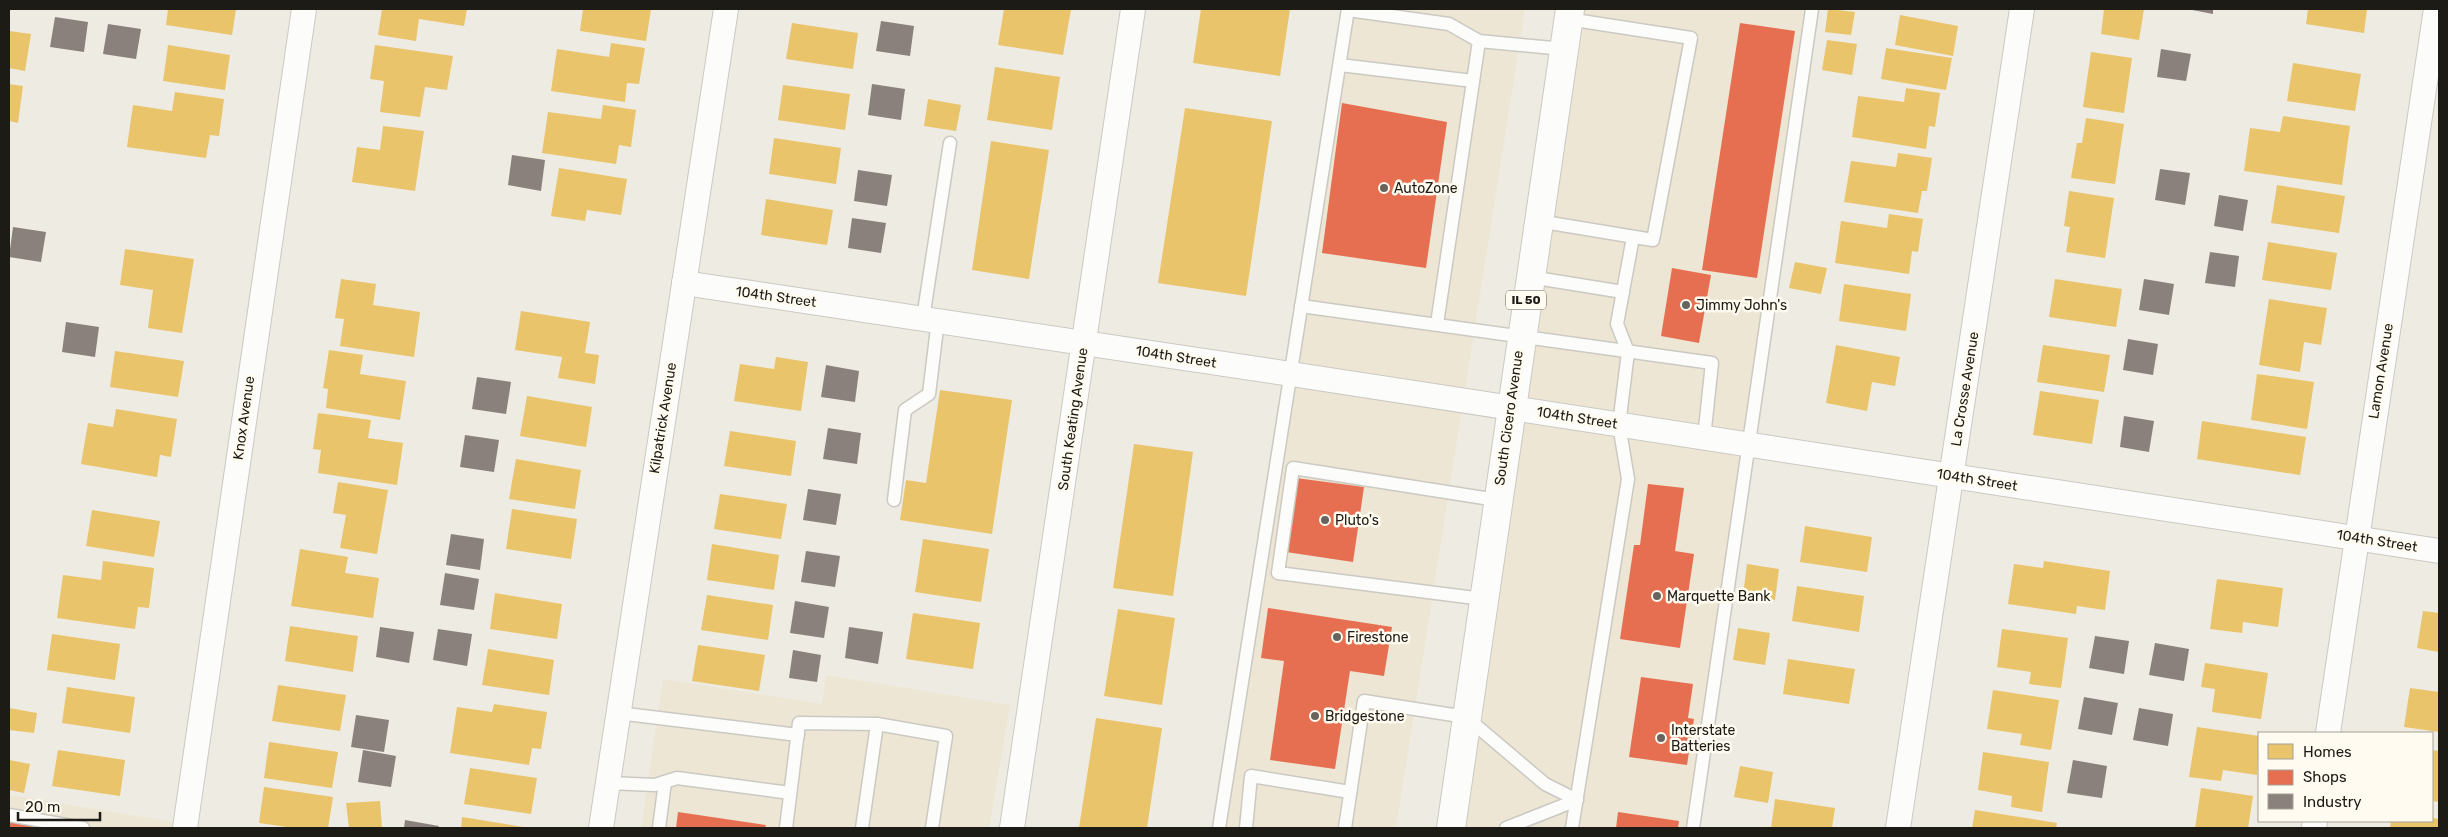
<svg xmlns="http://www.w3.org/2000/svg" width="2448" height="837" viewBox="0 0 2448 837" font-family="Rubik,sans-serif">
<rect width="100%" height="100%" fill="#eeebe2"/>
<g fill="#ede6d4">
<path d="M1348,9h177l-129,819h-177z"/>
<path d="M1570,9h242l-119,819h-242z"/>
<path d="M826,675l184,30 -21,123h-348l22,-149 159,25z"/>
<path d="M9,795l177,29 25,4h-202z"/>
</g>
<g fill="#e9c46a">
<path d="M168,9h68l-4,26 -66,-10z"/>
<path d="M382,9h85l-3,17 -45,-7 -3,22 -38,-6z"/>
<path d="M583,9h68l-5,32 -66,-10z"/>
<path d="M1004,9h67l-8,46 -65,-10z"/>
<path d="M1201,9h89l-10,67 -87,-13z"/>
<path d="M1828,9l27,3 -4,23 -26,-3z"/>
<path d="M2104,9h40l-5,31 -38,-6z"/>
<path d="M2308,9h59l-3,24 -58,-9z"/>
<path d="M1900,15l58,11 -5,30 -58,-11z"/>
<path d="M792,23l66,10 -5,36 -67,-10z"/>
<path d="M9,31l22,3 -6,37 -16,-3z"/>
<path d="M1827,40l30,4 -5,31 -30,-5z"/>
<path d="M611,43l34,5 -6,36 -12,-1 -2,19 -74,-11 6,-42 52,8z"/>
<path d="M168,45l62,10 -5,35 -62,-9z"/>
<path d="M375,45l78,11 -6,34 -22,-3 -5,30 -40,-5 4,-31 -14,-2z"/>
<path d="M1886,48l66,10 -6,32 -65,-11z"/>
<path d="M2091,52l41,6 -8,55 -41,-6z"/>
<path d="M2293,63l68,11 -6,37 -68,-10z"/>
<path d="M995,67l65,10 -8,53 -65,-10z"/>
<path d="M9,84l14,2 -5,37 -9,-2z"/>
<path d="M783,85l67,9 -5,36 -67,-10z"/>
<path d="M1906,88l34,5 -5,34 -6,-1 -3,23 -74,-12 6,-41 46,6z"/>
<path d="M175,92l49,7 -5,37 -9,-1 -4,23 -79,-11 6,-42 39,6z"/>
<path d="M928,99l33,6 -5,26 -32,-5z"/>
<path d="M603,105l33,5 -5,37 -12,-2 -3,19 -74,-11 6,-41 53,7z"/>
<path d="M1185,108l87,13 -26,175 -88,-13z"/>
<path d="M2283,116l67,10 -8,59 -98,-14 6,-43 30,4z"/>
<path d="M2086,118l38,6 -9,60 -44,-6 6,-35h5z"/>
<path d="M383,126l41,5 -9,60 -63,-9 5,-35 23,3z"/>
<path d="M774,138l67,10 -5,36 -67,-10z"/>
<path d="M991,141l58,9 -20,129 -57,-9z"/>
<path d="M1898,153l34,5 -5,33h-5l-4,22 -74,-11 7,-41 45,6z"/>
<path d="M559,168l68,11 -6,36 -34,-5 -2,11 -34,-5z"/>
<path d="M2277,185l68,11 -6,37 -68,-10z"/>
<path d="M2069,191l45,7 -9,60 -39,-6 4,-25 -6,-1z"/>
<path d="M766,199l67,11 -6,35 -66,-10z"/>
<path d="M1889,214l34,5 -5,33 -6,-1 -3,23 -74,-11 6,-42 46,7z"/>
<path d="M2268,242l69,11 -6,37 -69,-10z"/>
<path d="M125,249l69,10 -12,74 -34,-5 5,-38 -33,-5z"/>
<path d="M1795,262l32,6 -6,26 -32,-6z"/>
<path d="M341,279l35,5 -3,21 47,7 -6,45 -74,-11 4,-27 -9,-1z"/>
<path d="M2055,279l67,10 -6,38 -67,-10z"/>
<path d="M1844,284l67,10 -5,37 -67,-10z"/>
<path d="M2269,299l58,9 -6,37 -17,-3 -4,30 -41,-7z"/>
<path d="M521,311l69,11 -5,31 14,2 -4,29 -37,-6 4,-21 -47,-7z"/>
<path d="M1836,345l64,12 -5,29 -23,-4 -5,29 -41,-8z"/>
<path d="M2043,345l67,10 -6,37 -67,-10z"/>
<path d="M329,350l34,5 -3,19 46,7 -6,39 -74,-12 2,-19 -5,-1z"/>
<path d="M115,351l69,10 -6,36 -68,-10z"/>
<path d="M776,357l32,5 -7,49 -67,-10 6,-37 34,5z"/>
<path d="M2257,374l57,8 -7,47 -56,-9z"/>
<path d="M940,390l72,10 -20,134 -92,-14 6,-40 20,3z"/>
<path d="M2040,391l59,9 -7,44 -59,-9z"/>
<path d="M527,396l65,11 -6,40 -66,-11z"/>
<path d="M116,409l61,10 -6,38 -11,-2 -3,22 -76,-13 7,-41 25,4z"/>
<path d="M318,413l53,7 -3,18 35,5 -6,42 -79,-12 3,-23 -8,-1z"/>
<path d="M2202,421l104,16 -6,38 -103,-16z"/>
<path d="M730,431l66,10 -5,35 -67,-10z"/>
<path d="M1134,444l59,8 -20,144 -60,-8z"/>
<path d="M516,459l65,11 -6,39 -66,-10z"/>
<path d="M338,482l50,8 -11,64 -37,-6 6,-33 -13,-2z"/>
<path d="M720,494l67,10 -6,35 -67,-10z"/>
<path d="M512,509l65,10 -6,40 -65,-10z"/>
<path d="M92,510l68,11 -6,36 -68,-11z"/>
<path d="M1805,526l67,11 -5,35 -67,-10z"/>
<path d="M923,539l66,10 -8,53 -66,-10z"/>
<path d="M712,544l67,11 -5,35 -67,-10z"/>
<path d="M300,549l48,8 -3,16 34,5 -6,40 -82,-12z"/>
<path d="M103,561l51,7 -5,40 -11,-1 -3,22 -78,-11 6,-43 38,5z"/>
<path d="M2044,561l66,10 -5,39 -28,-4 -1,8 -68,-10 6,-40 29,4z"/>
<path d="M1747,564l32,5 -4,31 -32,-5z"/>
<path d="M2217,579l66,9 -5,39 -35,-5 -1,11 -32,-4z"/>
<path d="M1797,586l67,10 -5,36 -67,-11z"/>
<path d="M495,593l67,11 -5,35 -67,-10z"/>
<path d="M707,595l66,10 -5,35 -67,-10z"/>
<path d="M1118,609l57,9 -13,87 -58,-9z"/>
<path d="M2423,611l16,2v39l-22,-4z"/>
<path d="M913,613l67,10 -7,46 -67,-10z"/>
<path d="M290,626l68,10 -5,36 -68,-11z"/>
<path d="M1738,628l32,5 -5,32 -32,-5z"/>
<path d="M2002,629l66,9 -7,50 -32,-4 2,-12 -34,-5z"/>
<path d="M52,634l68,10 -5,36 -68,-10z"/>
<path d="M698,645l67,10 -6,36 -67,-10z"/>
<path d="M488,649l66,11 -5,35 -67,-10z"/>
<path d="M1788,659l67,10 -6,35 -66,-10z"/>
<path d="M2205,663l63,10 -7,46 -49,-7 3,-23 -14,-2z"/>
<path d="M278,685l68,10 -6,36 -68,-10z"/>
<path d="M67,687l68,10 -5,36 -68,-10z"/>
<path d="M2410,688l29,4v40l-35,-5z"/>
<path d="M1993,690l66,10 -8,50 -31,-5 2,-11 -35,-5z"/>
<path d="M494,704l53,8 -6,37 -9,-1 -3,17 -79,-12 7,-46 35,5z"/>
<path d="M9,708l28,5 -3,20 -25,-3z"/>
<path d="M1096,718l66,10 -15,100h-68z"/>
<path d="M2197,727l62,9 -2,39 -34,-5 -2,11 -32,-4z"/>
<path d="M269,742l69,10 -6,36 -68,-10z"/>
<path d="M58,750l67,10 -5,36 -68,-10z"/>
<path d="M2432,750l7,1v51l-7,-1z"/>
<path d="M1983,752l66,10 -7,50 -31,-5 1,-11 -34,-6z"/>
<path d="M9,760l21,4 -6,29 -15,-3z"/>
<path d="M1740,766l33,6 -5,31 -34,-6z"/>
<path d="M470,768l67,10 -6,36 -67,-10z"/>
<path d="M264,787l69,10 -5,31h-34l-35,-5z"/>
<path d="M2201,788l52,8 -5,32h-53z"/>
<path d="M1775,799l60,9 -3,20h-61z"/>
<path d="M380,801l2,27h-33l-3,-25z"/>
<path d="M1975,810l82,13 -1,5h-84z"/>
<path d="M462,817l61,10v1h-62z"/>
<path d="M2432,818l7,1v9h-49l1,-7h41z"/>
</g>
<g fill="#e76f51">
<path d="M1740,23l55,8 -38,247 -55,-8z"/>
<path d="M1342,103l105,19 -21,146 -104,-15z"/>
<path d="M1672,268l39,7 -12,68 -38,-7z"/>
<path d="M1296,478l68,9 -11,75 -67,-10z"/>
<path d="M1648,484l36,4 -9,63 19,3 -14,94 -60,-9 14,-94h6z"/>
<path d="M1268,608l124,19 -8,49 -34,-5 -15,98 -65,-9 14,-99 -23,-3z"/>
<path d="M1641,677l52,7 -5,34 6,1 -7,46 -58,-8z"/>
<path d="M678,812l88,13 -1,3h-89z"/>
<path d="M1618,812l61,9 -1,7h-62z"/>
<path d="M9,820l43,8h-43z"/>
</g>
<g fill="#8a817c">
<path d="M2187,9h26v5z"/>
<path d="M55,17l33,5 -4,30 -34,-5z"/>
<path d="M881,21l33,5 -4,30 -34,-5z"/>
<path d="M108,24l33,5 -5,30 -33,-5z"/>
<path d="M2161,49l30,5 -5,27 -29,-4z"/>
<path d="M872,84l33,5 -4,31 -33,-5z"/>
<path d="M512,155l33,5 -4,31 -33,-6z"/>
<path d="M2160,169l30,4 -5,32 -30,-5z"/>
<path d="M858,170l34,5 -5,31 -33,-5z"/>
<path d="M2219,195l29,5 -5,31 -29,-5z"/>
<path d="M852,218l34,5 -5,30 -33,-5z"/>
<path d="M13,227l33,5 -5,30 -32,-5z"/>
<path d="M2210,252l29,4 -4,31 -30,-4z"/>
<path d="M2144,279l30,5 -5,31 -30,-5z"/>
<path d="M66,322l33,5 -4,30 -33,-5z"/>
<path d="M2128,339l30,5 -5,31 -30,-5z"/>
<path d="M826,365l33,6 -4,31 -34,-5z"/>
<path d="M477,377l34,5 -5,32 -34,-5z"/>
<path d="M2124,416l30,5 -5,31 -29,-5z"/>
<path d="M828,428l33,5 -4,31 -34,-5z"/>
<path d="M465,435l34,5 -5,32 -34,-5z"/>
<path d="M808,489l33,5 -5,31 -33,-5z"/>
<path d="M451,534l33,5 -4,31 -34,-5z"/>
<path d="M806,551l34,5 -5,31 -34,-5z"/>
<path d="M445,573l34,6 -5,31 -34,-5z"/>
<path d="M795,601l34,6 -5,31 -34,-5z"/>
<path d="M380,627l34,5 -5,31 -33,-6z"/>
<path d="M849,627l34,5 -5,32 -33,-6z"/>
<path d="M438,629l34,5 -5,32 -34,-6z"/>
<path d="M2095,636l34,5 -5,33 -35,-6z"/>
<path d="M2155,643l34,6 -5,32 -35,-6z"/>
<path d="M793,650l28,5 -4,27 -28,-4z"/>
<path d="M2084,697l34,6 -6,32 -34,-6z"/>
<path d="M2139,708l34,6 -5,32 -35,-6z"/>
<path d="M356,715l33,5 -5,32 -33,-5z"/>
<path d="M363,750l33,6 -5,31 -33,-5z"/>
<path d="M2073,760l34,6 -5,32 -35,-5z"/>
<path d="M405,820l34,6 -1,2h-34z"/>
</g>
<g fill="none" stroke-linecap="round" stroke-linejoin="round">
<defs>
<g id="lane">
<path d="M1348,10l101,14 30,17 85,8"/>
<path d="M1340,65l133,16"/>
<path d="M1538,221l115,19 38,-202 -123,-19"/>
<path d="M1530,277l93,15"/>
<path d="M1301,306l411,57 -8,75"/>
<path d="M923,318l27,-175"/>
<path d="M1437,324l42,-283"/>
<path d="M894,500l11,-90 24,-16 9,-74"/>
<path d="M1483,599l-205,-26 15,-105 204,32"/>
<path d="M618,713l180,22"/>
<path d="M608,783l47,2 22,-7 113,15"/>
<path d="M9,815l74,13"/>
<path d="M659,828l6,-46"/>
<path d="M786,828l13,-105 78,1 69,12 -14,92"/>
<path d="M862,828l15,-104"/>
<path d="M1219,828l129,-819"/>
<path d="M1246,828l5,-52 99,16"/>
<path d="M1345,828l19,-127 102,16 79,67 32,16 -71,28"/>
<path d="M1572,828l56,-349 -9,-54 9,-73 -11,-28 16,-87"/>
<path d="M1693,828l119,-819"/>
</g>
<g id="street">
<path d="M684,283l607,91 1148,177"/>
<path d="M2328,733l108,-724"/>
<path d="M185,828l119,-819"/>
<path d="M601,828l125,-819"/>
<path d="M1012,828l121,-819"/>
<path d="M1898,828l124,-819"/>
<path d="M2314,828l1,-7"/>
</g>
<path id="primary" d="M1451,828l119,-819"/>
</defs>
<use href="#lane" stroke="#cbc9c2" stroke-width="15"/>
<use href="#street" stroke="#cbc9c2" stroke-width="26"/>
<use href="#primary" stroke="#cbc9c2" stroke-width="30"/>
<use href="#lane" stroke="#fcfcfb" stroke-width="12"/>
<use href="#street" stroke="#fcfcfb" stroke-width="24"/>
<use href="#primary" stroke="#fcfcfb" stroke-width="28"/>
</g>
<g fill="#66645d" stroke="#fffbf0" stroke-width="2">
<circle cx="1384" cy="188" r="5"/>
<circle cx="1686" cy="305" r="5"/>
<circle cx="1325" cy="520" r="5"/>
<circle cx="1657" cy="596" r="5"/>
<circle cx="1337" cy="637" r="5"/>
<circle cx="1315" cy="716" r="5"/>
<circle cx="1661" cy="738" r="5"/>
</g>
<g text-anchor="middle" dominant-baseline="central" stroke-width="5" stroke-linejoin="round" paint-order="stroke">
<rect fill="#fffbf0" stroke="#615e57" stroke-width="1" x="1506" y="290.5" width="40" height="19" rx="4"/>
<g font-size="12" font-weight="bold" fill="#1d1b15">
<text x="1526" y="300">IL 50</text>
</g>
<g font-size="14" fill="#1d1b15" stroke="#fffbf0" text-anchor="start">
<text x="1394" y="188">AutoZone</text>
<text x="1696" y="305">Jimmy John's</text>
<text x="1335" y="520">Pluto's</text>
<text x="1667" y="596">Marquette Bank</text>
<text x="1347" y="637">Firestone</text>
<text x="1325" y="716">Bridgestone</text>
<text x="1671" y="730">Interstate<tspan x="1671" dy="16">Batteries</tspan></text>
</g>
<g font-size="14" fill="#1d1b15" stroke="#fffbf0">
<text transform="translate(776 297) rotate(8)">104th Street</text>
<text transform="translate(1176 357) rotate(9)">104th Street</text>
<text transform="translate(2381 371) rotate(-81)">Lamon Avenue</text>
<text transform="translate(1965 389) rotate(-81)">La Crosse Avenue</text>
<text transform="translate(244 418) rotate(-82)">Knox Avenue</text>
<text transform="translate(663 418) rotate(-81)">Kilpatrick Avenue</text>
<text transform="translate(1509 418) rotate(-82)">South Cicero Avenue</text>
<text transform="translate(1577 418) rotate(9)">104th Street</text>
<text transform="translate(1073 419) rotate(-82)">South Keating Avenue</text>
<text transform="translate(1977 480) rotate(9)">104th Street</text>
<text transform="translate(2377 541) rotate(9)">104th Street</text>
</g>
</g>
<rect width="2448" height="837" fill="none" stroke="#1d1b15" stroke-width="20"/>
<rect x="2258" y="732" width="175" height="90" fill="#fffbf0" stroke="#a5a198"/>
<rect x="2268" y="744" width="25" height="15" fill="#e9c46a" stroke="#a5a198"/>
<text x="2303" y="757" font-size="15" fill="#1d1b15">Homes</text>
<rect x="2268" y="770" width="25" height="15" fill="#e76f51" stroke="#a5a198"/>
<text x="2303" y="782" font-size="15" fill="#1d1b15">Shops</text>
<rect x="2268" y="794" width="25" height="15" fill="#8a817c" stroke="#a5a198"/>
<text x="2303" y="807" font-size="15" fill="#1d1b15">Industry</text>
<path d="M18 812v8h82v-8" fill="none" stroke="#1d1b15" stroke-width="2.5"/>
<text x="25" y="812" font-size="15" fill="#1d1b15" stroke="#fffbf0" stroke-width="4" paint-order="stroke">20 m</text>
</svg>
